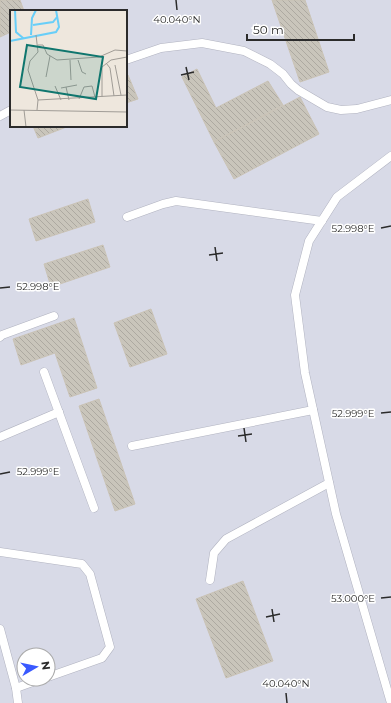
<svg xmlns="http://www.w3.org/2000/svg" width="391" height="703" viewBox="0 0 391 703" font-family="Montserrat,sans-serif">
<defs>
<pattern id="building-back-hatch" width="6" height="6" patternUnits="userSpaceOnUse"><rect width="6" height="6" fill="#c9c5bb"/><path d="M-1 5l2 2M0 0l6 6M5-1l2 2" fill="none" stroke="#ada9a1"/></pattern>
</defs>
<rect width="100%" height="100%" fill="#eee7dd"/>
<path fill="#d8dae7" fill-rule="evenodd" d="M0,0h391v703h-391zM11,11h115v115h-115zM24,655h24v24h-24z"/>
<g fill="url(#building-back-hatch)" stroke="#cac3b6">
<path d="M0,0h20l4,11h-13v21l-11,5z"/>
<path d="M272,0h33l24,72 -29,10z"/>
<path d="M197,69l19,39 52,-27 15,24 -69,37 -32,-65z"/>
<path d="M128,75l10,24 -12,4v-27z"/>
<path d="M300,97l19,37 -85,45 -20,-37z"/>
<path d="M33,126h36l-31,12z"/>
<path d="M88,199l7,23 -59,19 -7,-22z"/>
<path d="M103,245l7,22 -59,20 -7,-23z"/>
<path d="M151,309l16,45 -37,13 -16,-44z"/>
<path d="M74,318l23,70 -27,9 -15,-44 -34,12 -8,-26z"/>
<path d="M99,399l36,105 -20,7 -36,-105z"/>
<path d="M243,581l30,80 -47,17 -30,-79z"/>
</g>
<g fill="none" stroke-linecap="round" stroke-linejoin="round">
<defs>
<g id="service">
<path d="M126,60l35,-12 41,-5 42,8 26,13 13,10 8,10 7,6 29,17 14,3 16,-1 34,-9"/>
<path d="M0,116l11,-6"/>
<path d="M127,217l36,-13 13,-3 146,20"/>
<path d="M0,337l2,-2 52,-19"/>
<path d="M44,372l50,136"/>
<path d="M0,437l59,-25"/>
<path d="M132,446l181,-36"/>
<path d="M0,552l82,12 8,10 20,73 -8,11 -54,19"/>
<path d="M210,580l4,-27 12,-14 103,-56"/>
<path d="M0,629l16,59 2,15"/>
<path d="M16,688l25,-9"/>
<path d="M391,703l-55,-189 -31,-141 -10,-78 14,-54 28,-44 54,-41"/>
</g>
</defs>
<use href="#service" stroke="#b1b3c0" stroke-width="9"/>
<use href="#service" stroke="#fff" stroke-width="8"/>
</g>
<path fill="none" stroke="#2b2b2b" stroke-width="1.5" d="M176,0l1,10M186,67l3,13M181,75l13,-3M381,228l10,-2M215,247l2,14M209,255l14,-2M0,288l10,-1M381,413l10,-1M244,428l2,14M238,436l14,-2M0,474l10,-2M381,598l10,-1M272,609l2,13M266,617l14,-3M286,693l1,10"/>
<g transform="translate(10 10)">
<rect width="117" height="117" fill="#eee7dd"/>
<path fill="none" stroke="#68cef8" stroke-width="2" d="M5,0l1,22 7,6M23,15l20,-3 4,-5M21,25l1,-17 4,-8M0,31l46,-9 3,-5 -3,-17"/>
<path fill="none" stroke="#a09c96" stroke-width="1" d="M26,25l2,17 -8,9 -2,9 10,30 -1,10M28,35h5l4,9 10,6 42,-3 16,-7 12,1M60,50l1,20M68,50l4,12 4,2M96,53l4,5 4,28M105,55l6,30M36,67l4,-21M45,76l6,14M56,77l3,13M51,78l16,-3M92,87v-30l9,-7 16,-3M69,89l5,-12 8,-1 3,11M28,90l89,-5M0,100l117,2M14,100l2,17"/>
<path fill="#0f766e" fill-opacity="0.15" stroke="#0f766e" stroke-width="2" d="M17,35l76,12 -7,42 -76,-12z"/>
<rect width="117" height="117" fill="none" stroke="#2b2b2b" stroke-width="2"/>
</g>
<g font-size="10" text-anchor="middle" fill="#2b2b2b" stroke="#fff" stroke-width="3" stroke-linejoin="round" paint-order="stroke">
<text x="177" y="23">40.040°N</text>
<text x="353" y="232">52.998°E</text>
<text x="38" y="290">52.998°E</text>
<text x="353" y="417">52.999°E</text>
<text x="38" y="475">52.999°E</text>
<text x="353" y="602">53.000°E</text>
<text x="286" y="687">40.040°N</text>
</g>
<g transform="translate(36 667) rotate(81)"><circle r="19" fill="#ffffff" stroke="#aaaaaa"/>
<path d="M0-3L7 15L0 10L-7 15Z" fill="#3959ff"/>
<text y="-6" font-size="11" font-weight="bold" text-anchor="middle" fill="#2b2b2b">N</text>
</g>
<path d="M247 34v6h107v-6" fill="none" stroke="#2b2b2b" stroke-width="2"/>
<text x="253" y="34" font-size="12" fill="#2b2b2b" stroke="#ffffff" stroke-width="3" paint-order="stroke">50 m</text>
</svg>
